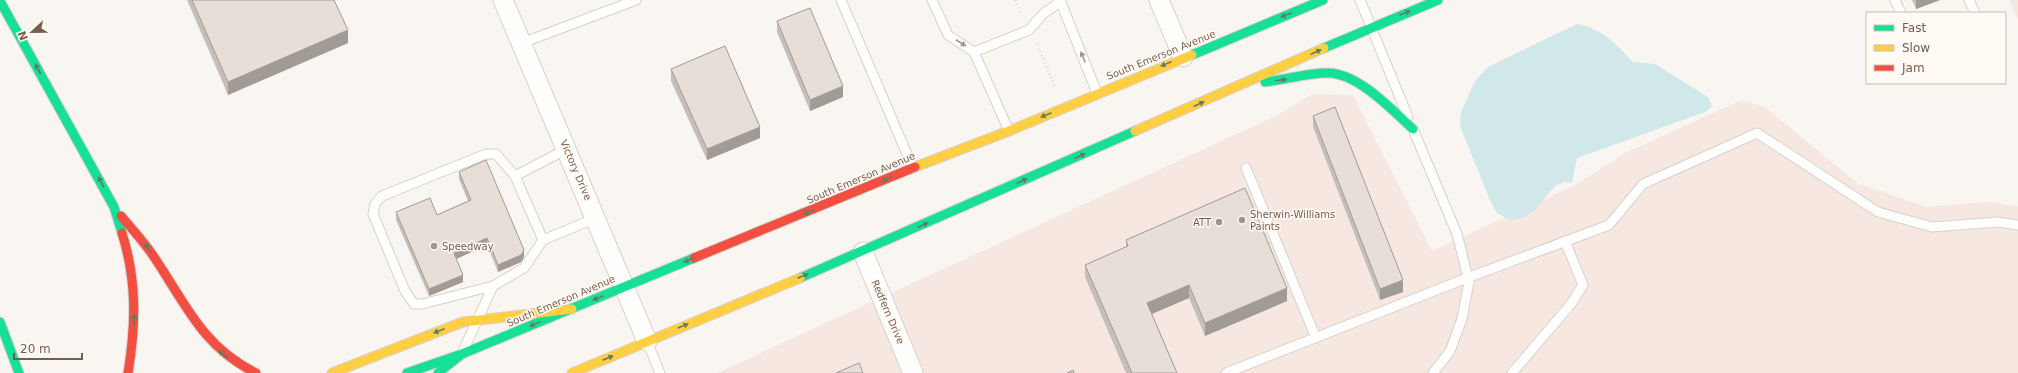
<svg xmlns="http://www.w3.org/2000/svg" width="2018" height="373" viewBox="0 0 2018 373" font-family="'DejaVu Sans',sans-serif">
<rect width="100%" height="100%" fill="#f9f5f0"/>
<g fill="#f6e8e1">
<path d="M2009,0h9v20z"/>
<path d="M1312,94l41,1 79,156 145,-67 48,-31 116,-53 24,7 92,76 70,24 58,-5 33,4v167h-1301l561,-258z"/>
</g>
<path fill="#d0e8ea" d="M1577,24c28,6 37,19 56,38l22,2 53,33 4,10 -7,5 -128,46 -5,25 -8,-1 -9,4 -22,26 -11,6 -13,2 -13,-8 -6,-12 -30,-74 1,-14 14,-31 13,-14z"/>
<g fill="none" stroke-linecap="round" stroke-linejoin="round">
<defs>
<g id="lane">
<path d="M841,0l72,168"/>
<path d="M932,0l16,35 26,17 35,79"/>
<path d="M1060,0l37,93"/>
<path d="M1360,0l48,117"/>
<path d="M1895,0l6,13"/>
<path d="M1969,0l6,13"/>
<path d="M522,43l114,-43"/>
<path d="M974,52l55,-22 14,-16 17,-12"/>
<path d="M1413,129l44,105 12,48 -7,37 -12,32 -17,22"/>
<path d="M1246,168l70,170"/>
<path d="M515,176l-19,-22h-10l-104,42 -7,8 -2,10 32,77 9,13h8l71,-18 31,-18 19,-28 53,-22"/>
<path d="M543,240l-28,-64 52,-27"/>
<path d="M647,341l13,32"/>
<path d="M463,351l30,-65"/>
<path d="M1226,373l241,-95 142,-53 34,-41 114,-51 121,79 54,15 66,-5 20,3"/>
<path d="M1512,373l59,-69 12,-19 -18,-44"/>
</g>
<g id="street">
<path d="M503,0l144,341"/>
<path d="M1159,0l24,57"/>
<path d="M863,252l50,121"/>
</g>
<g id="fast">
<path d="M0,1l114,206 8,26"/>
<path d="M1324,48l114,-48"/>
<path d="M1192,55l131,-55"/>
<path d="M1265,82c18,-2 47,-10 64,-9 30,1 63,37 84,56"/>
<path d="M800,278l335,-147"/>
<path d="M0,322l19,51"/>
<path d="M407,373l55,-19 232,-96"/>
<path d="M438,373l24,-19"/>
</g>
<g id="slow">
<path d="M1135,131l189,-83"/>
<path d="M915,167l94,-36 183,-76"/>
<path d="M332,373l131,-51 109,-13"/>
<path d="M572,373l228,-95"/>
</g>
<g id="jam">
<path d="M121,216c11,13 22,25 31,38 33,48 49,92 104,119"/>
<path d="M122,233c15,48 14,91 6,140"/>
<path d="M694,258l221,-91"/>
</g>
</defs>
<use href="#lane" stroke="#d7d1cb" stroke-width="11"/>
<use href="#street" stroke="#d7d1cb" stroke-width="21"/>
<use href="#fast" stroke="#dad1cc" stroke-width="11"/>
<use href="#slow" stroke="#dad1cc" stroke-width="11"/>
<use href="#jam" stroke="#dad1cc" stroke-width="11"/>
<g stroke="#dcd5d0" stroke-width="2.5" stroke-dasharray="1 3" stroke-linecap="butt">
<path d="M1015,0l6,15"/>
<path d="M1037,44l18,43"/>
</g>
<use href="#lane" stroke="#fefefd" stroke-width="9"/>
<use href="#street" stroke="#fefefd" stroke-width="19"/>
<use href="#fast" stroke="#16e098" stroke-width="9"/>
<use href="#slow" stroke="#ffcf43" stroke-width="9"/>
<use href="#jam" stroke="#f24e42" stroke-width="9"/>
</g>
<g fill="#c6bfb9">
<path d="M187,0h147l14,43 -120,52z"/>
<path d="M1912,0h28l-24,9z"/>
<path d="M777,21l66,76 -33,14 -33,-79z"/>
<path d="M671,69l89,69 -53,22 -36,-79z"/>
<path d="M1313,116l90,176 -23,8 -67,-173z"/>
<path d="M459,172l65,85 -3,5 -23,10 -11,-27 -31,14 7,23 -34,14 -33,-76v-8l41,3 31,-14 -9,-22z"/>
<path d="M1126,240l161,61 -82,35 -16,-38 -37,16 25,59h-51l-41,-96v-12l41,-18z"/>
</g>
<g fill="#a19b96">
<path d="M1916,0h24l-24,9z"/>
<path d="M348,30v13l-120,52v-13z"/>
<path d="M843,86v11l-33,14v-11z"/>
<path d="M760,127v11l-53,22v-11z"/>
<path d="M487,238v7l-33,15v-7z"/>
<path d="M524,250v7l-3,5 -23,10v-7z"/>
<path d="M463,275v7l-34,14v-7z"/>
<path d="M1403,280v12l-23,8v-11z"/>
<path d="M1189,285v13l-42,18v-13z"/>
<path d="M1287,288v13l-82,35v-13z"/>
</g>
<g fill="#e6ded7" stroke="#a19b96">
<path d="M192,0h142l14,30 -120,52z"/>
<path d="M810,8l33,78 -33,14 -33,-79z"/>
<path d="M725,46l35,81 -53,22 -36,-80z"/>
<path d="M1335,107l68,173 -23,9 -67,-173z"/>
<path d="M486,160l38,90 -3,5 -23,10 -11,-27 -33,15 9,22 -34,14 -33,-77 34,-14 7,17 34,-15 -12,-28z"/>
<path d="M1245,188l42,100 -82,35 -16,-38 -42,18 30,70h-45l-47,-108 43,-19 -2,-6z"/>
<path d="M859,363l4,10h-27z"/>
<path d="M1073,370l1,3h-7z"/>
</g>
<defs><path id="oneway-solid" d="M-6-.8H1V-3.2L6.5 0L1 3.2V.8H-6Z"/></defs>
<g fill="#617d60">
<use href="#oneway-solid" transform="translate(1405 13) rotate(-22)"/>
<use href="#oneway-solid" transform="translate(1286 15) rotate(158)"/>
<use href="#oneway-solid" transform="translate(1316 52) rotate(-24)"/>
<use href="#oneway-solid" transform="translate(1166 64) rotate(158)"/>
<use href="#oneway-solid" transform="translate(38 69) rotate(-119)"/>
<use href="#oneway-solid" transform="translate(1281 80) rotate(-7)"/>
<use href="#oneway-solid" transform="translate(1199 104) rotate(-24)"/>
<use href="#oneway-solid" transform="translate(1046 115) rotate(157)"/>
<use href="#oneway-solid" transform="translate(1080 156) rotate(-24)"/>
<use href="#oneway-solid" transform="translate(887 179) rotate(157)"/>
<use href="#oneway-solid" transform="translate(1022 181) rotate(-24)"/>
<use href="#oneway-solid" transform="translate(101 182) rotate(-118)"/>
<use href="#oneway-solid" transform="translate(809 212) rotate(157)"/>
<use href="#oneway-solid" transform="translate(923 225) rotate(-24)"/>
<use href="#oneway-solid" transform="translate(148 248) rotate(-128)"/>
<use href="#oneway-solid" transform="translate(689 260) rotate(158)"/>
<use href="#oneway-solid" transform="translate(803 276) rotate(-23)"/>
<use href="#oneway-solid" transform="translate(598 298) rotate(157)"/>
<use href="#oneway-solid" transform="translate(134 320) rotate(-90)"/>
<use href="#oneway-solid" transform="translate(535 324) rotate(158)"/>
<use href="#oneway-solid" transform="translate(683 326) rotate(-23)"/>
<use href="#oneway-solid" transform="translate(439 331) rotate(159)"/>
<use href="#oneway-solid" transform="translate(223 354) rotate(-139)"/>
<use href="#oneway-solid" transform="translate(608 358) rotate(-23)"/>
</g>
<g fill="#a8958b">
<use href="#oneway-solid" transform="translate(961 43) rotate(33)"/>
<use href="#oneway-solid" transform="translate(1083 57) rotate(-113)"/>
</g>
<g fill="#a69286" stroke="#fffaf3" stroke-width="1.5">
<circle cx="1242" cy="220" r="4"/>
<circle cx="1219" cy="222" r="4"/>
<circle cx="434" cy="246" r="4"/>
</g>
<g text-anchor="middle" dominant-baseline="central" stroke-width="3" stroke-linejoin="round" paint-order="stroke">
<g font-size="10" fill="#7a5c4d" stroke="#fffaf3">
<text transform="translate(1161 55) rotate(-22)">South Emerson Avenue</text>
<text transform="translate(576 170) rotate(67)">Victory Drive</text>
<text transform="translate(861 178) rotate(-23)">South Emerson Avenue</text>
<text transform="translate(561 301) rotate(-23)">South Emerson Avenue</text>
<text transform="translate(888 312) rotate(67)">Redfern Drive</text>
</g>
<g font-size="10" fill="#7a5c4d" stroke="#fffaf3" text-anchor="start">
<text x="1250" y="214">Sherwin-Williams<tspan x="1250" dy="12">Paints</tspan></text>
<text x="1211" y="222" text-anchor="end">ATT</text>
<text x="442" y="246">Speedway</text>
</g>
</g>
<rect x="1866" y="12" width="140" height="72" fill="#fffaf3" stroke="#cabbb1"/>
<rect x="1874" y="25" width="20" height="6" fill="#16e098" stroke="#cabbb1"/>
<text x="1902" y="32" font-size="12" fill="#7a5c4d">Fast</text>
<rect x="1874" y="45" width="20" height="6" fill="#ffcf43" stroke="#cabbb1"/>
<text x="1902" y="52" font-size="12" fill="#7a5c4d">Slow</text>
<rect x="1874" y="65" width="20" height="6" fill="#f24e42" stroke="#cabbb1"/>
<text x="1902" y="72" font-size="12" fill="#7a5c4d">Jam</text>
<g transform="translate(32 32) rotate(248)" stroke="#fffaf3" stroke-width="3" paint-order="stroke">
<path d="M0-3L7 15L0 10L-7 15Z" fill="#7a5c4d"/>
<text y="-6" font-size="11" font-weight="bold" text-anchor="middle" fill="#7a5c4d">N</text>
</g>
<path d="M14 353v6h68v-6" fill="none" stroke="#7a5c4d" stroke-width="2"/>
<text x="20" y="353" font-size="12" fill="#7a5c4d" stroke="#fffaf3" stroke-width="3" paint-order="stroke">20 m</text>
</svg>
